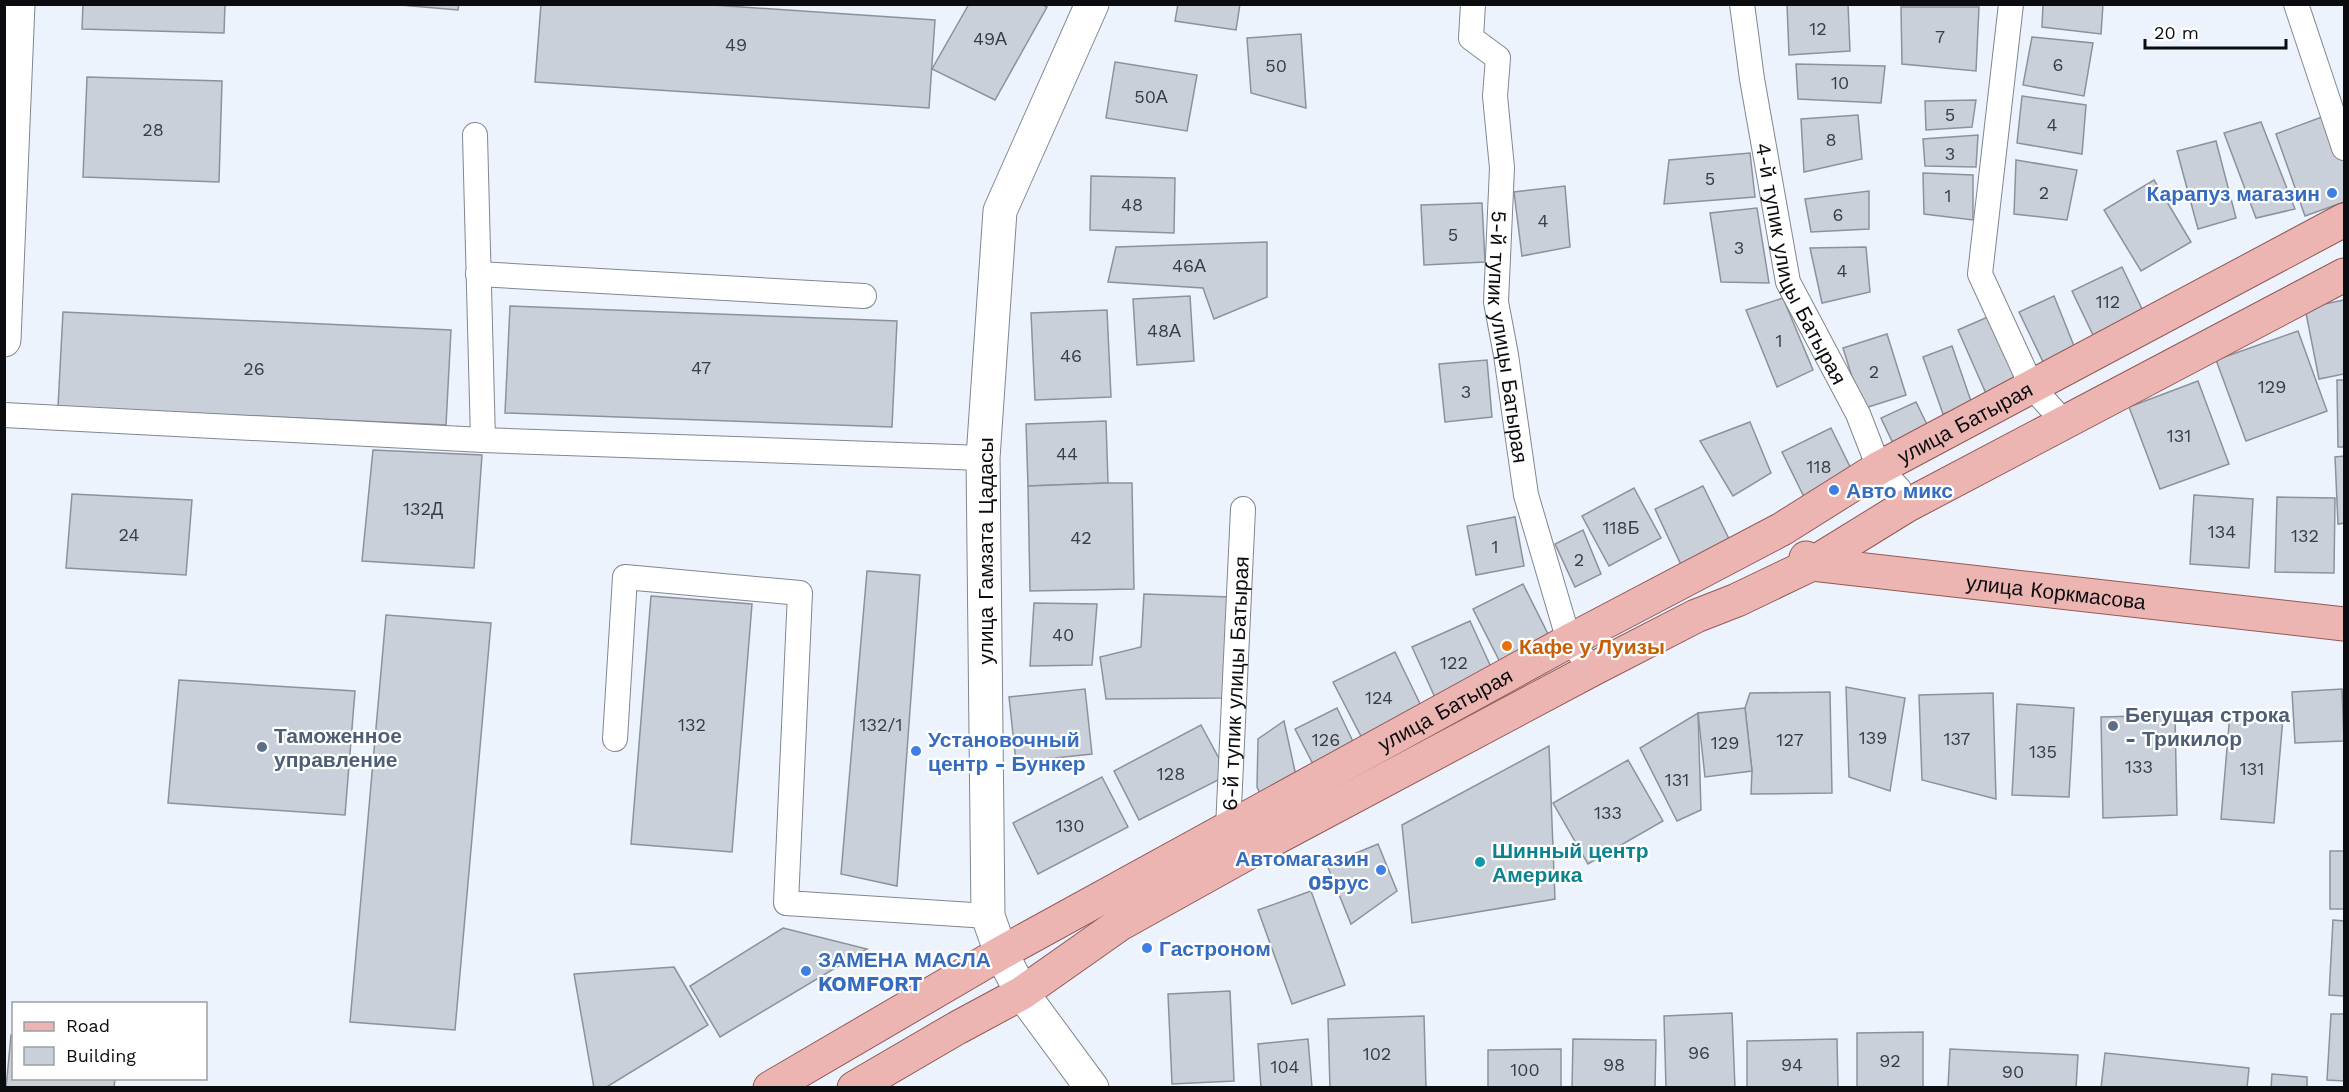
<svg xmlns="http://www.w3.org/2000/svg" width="2349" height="1092" viewBox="0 0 2349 1092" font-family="'Work Sans',sans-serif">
<rect width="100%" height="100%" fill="#ecf3fc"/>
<g fill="#c9d0d9" stroke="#8c929b" stroke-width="1.5">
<path d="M83,4h142l-1,29 -142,-4z"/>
<path d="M388,4h71l-1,6z"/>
<path d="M541,4h157l237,16 -6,88 -394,-26z"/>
<path d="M969,4h72l6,3 -52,93 -63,-31z"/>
<path d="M1178,4h62l-4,26 -61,-9z"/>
<path d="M1787,4h61l2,47 -61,4z"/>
<path d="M2043,4h60l-2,30 -59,-7z"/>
<path d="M1901,7h78l-3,64 -74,-7z"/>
<path d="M1301,34l5,74 -55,-15 -4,-55z"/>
<path d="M2032,37l61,6 -9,53 -61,-11z"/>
<path d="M1115,62l82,13 -10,56 -81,-13z"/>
<path d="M1796,64l89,2 -4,37 -83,-4z"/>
<path d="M87,77l135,4 -3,101 -136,-5z"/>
<path d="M2022,96l64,9 -4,49 -65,-11z"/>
<path d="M1976,100l-4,27 -46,3 -1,-29z"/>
<path d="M2330,114l14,41v47l-39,14 -29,-82z"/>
<path d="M1858,115l4,44 -58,13 -3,-53z"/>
<path d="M2261,122l34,87 -39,9 -32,-85z"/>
<path d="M1978,135l-2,32 -51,-1 -2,-27z"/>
<path d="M2216,141l20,77 -38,11 -21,-78z"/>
<path d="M1750,153l5,44 -91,7 5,-44z"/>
<path d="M2016,160l61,10 -10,50 -53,-6z"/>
<path d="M1923,173l50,2v45l-49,-6z"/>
<path d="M1091,176l84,2 -1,55 -84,-3z"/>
<path d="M2154,180l37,62 -50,29 -37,-61z"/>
<path d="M1565,186l5,61 -48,9 -8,-64z"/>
<path d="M1869,191v38l-58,3 -6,-33z"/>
<path d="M1482,203l3,59 -61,3 -3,-60z"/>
<path d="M1757,208l12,75 -48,-1 -11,-69z"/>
<path d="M1267,242v55l-53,22 -11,-31 -95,-6 8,-35z"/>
<path d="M1866,247l4,45 -48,11 -12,-55z"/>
<path d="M2122,267l21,44 -50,24 -21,-44z"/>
<path d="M1190,296l4,65 -57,4 -4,-66z"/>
<path d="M2054,296l22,55 -30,17 -27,-56z"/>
<path d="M1783,298l30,72 -36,17 -31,-77z"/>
<path d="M2344,300v74l-25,5 -14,-71z"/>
<path d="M510,306l387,15 -5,106 -387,-14z"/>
<path d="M1107,310l4,87 -76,3 -4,-87z"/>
<path d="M63,312l388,18 -5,95 -388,-18z"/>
<path d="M1990,316l30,69 -32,13 -30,-68z"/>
<path d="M2298,331l29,80 -81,30 -30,-81z"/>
<path d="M1887,334l19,61 -44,14 -19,-61z"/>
<path d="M1952,346l20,58 -29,10 -20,-57z"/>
<path d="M1487,360l5,57 -47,5 -6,-58z"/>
<path d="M2337,380h7v67h-6z"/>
<path d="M2198,381l31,83 -69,25 -31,-82z"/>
<path d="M1916,402l20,41 -35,17 -20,-42z"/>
<path d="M1106,421l2,62 -80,3 -2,-62z"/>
<path d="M1750,422l21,51 -38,23 -33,-55z"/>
<path d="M1831,428l25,51 -49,24 -25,-51z"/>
<path d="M373,450l109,5 -8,113 -112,-7z"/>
<path d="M2344,456v67l-6,1 -3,-67z"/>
<path d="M1108,483h24l2,106 -104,2 -2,-105z"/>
<path d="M1703,486l29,59 -49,24 -28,-60z"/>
<path d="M1634,488l27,50 -52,28 -27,-50z"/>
<path d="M72,494l120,6 -6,75 -120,-7z"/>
<path d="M2194,495l59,4 -4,69 -59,-4z"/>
<path d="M2277,497l58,1 -1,75 -59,-1z"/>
<path d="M1515,517l9,49 -48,9 -9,-49z"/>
<path d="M1583,530l18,44 -26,13 -20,-43z"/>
<path d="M867,571l53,4 -23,311 -56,-12z"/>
<path d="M1523,584l28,56 -50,24 -28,-55z"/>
<path d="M1144,594l86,3 -5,101 -119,1 -6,-42 41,-10z"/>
<path d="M651,596l101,8 -20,248 -101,-8z"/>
<path d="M1034,603l63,1 -5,61 -62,1z"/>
<path d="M386,615l105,8 -36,407 -105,-8z"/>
<path d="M1470,621l26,57 -58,26 -26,-57z"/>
<path d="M1395,652l29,60 -60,30 -31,-60z"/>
<path d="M179,680l176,11 -10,124 -177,-12z"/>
<path d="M1846,687l59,11 -15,93 -41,-14z"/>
<path d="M1085,689l7,65 -76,8 -7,-65z"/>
<path d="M2342,689l2,52 -49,2 -3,-51z"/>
<path d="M1830,692l2,101 -81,1 1,-23 -7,-63 5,-15z"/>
<path d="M1993,693l3,106 -74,-19 -3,-85z"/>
<path d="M2017,704l57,4 -5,89 -57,-2z"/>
<path d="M1337,708l20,42 -41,20 -21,-41z"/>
<path d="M1745,708l7,63 -47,6 -7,-64z"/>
<path d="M1698,713l3,97 -24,11 -37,-73z"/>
<path d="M2230,713l53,4 -9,106 -53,-4z"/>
<path d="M2175,715l2,100 -74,3 -2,-101z"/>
<path d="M1284,721l12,55 -34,22 -5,-11 1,-48z"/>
<path d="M1201,725l27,50 -89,45 -25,-49z"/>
<path d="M1549,746l6,153 -143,24 -10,-98z"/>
<path d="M1628,760l35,61 -75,43 -35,-61z"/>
<path d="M1102,777l26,50 -90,47 -25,-51z"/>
<path d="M1378,844l19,47 -46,33 -24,-59z"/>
<rect x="2330" y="851" width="14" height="58"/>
<path d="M1311,891l34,94 -53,19 -34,-94z"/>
<path d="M2333,920l11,1v75l-15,-1z"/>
<path d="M783,928l84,21 -147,88 -30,-51z"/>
<path d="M674,967l34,58 -103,63h-11l-20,-114z"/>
<path d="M1230,991l4,90 -62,3 -4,-90z"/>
<path d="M1732,1013l3,75h-69l-2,-72z"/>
<path d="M2331,1014h13v67l-17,-1z"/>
<path d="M1424,1016l2,72h-96l-2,-69z"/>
<path d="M1923,1032v56h-66v-55z"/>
<path d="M11,1035h3v43h101l-1,10h-108z"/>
<path d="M1308,1039l4,49h-51l-3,-44z"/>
<path d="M1573,1039l83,1 -1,48h-83z"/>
<path d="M1837,1039l1,49h-91v-47z"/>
<path d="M1561,1049v39h-73v-38z"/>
<path d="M1950,1049l128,6 -2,33h-128z"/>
<path d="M2105,1053l144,15 -2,20h-146z"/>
<path d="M2272,1074l35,3v11h-36z"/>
</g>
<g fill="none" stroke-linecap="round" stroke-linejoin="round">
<defs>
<g id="service">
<path id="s1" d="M1473,4l-2,34 27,20 -3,38 7,72 -6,134 10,53 20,140 43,146 24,28"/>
<path id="s2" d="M1742,4l10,75 36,203 70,132 21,54 20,21 7,17"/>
<path d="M2011,4l-31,270 52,113 22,24 5,14"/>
<path d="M2296,4l48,144"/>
<path d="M475,135l8,305"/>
<path d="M478,274l386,22"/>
<path d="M4,415l479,25 500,18"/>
<path d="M615,739l10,-162 175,16 -14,310 202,13"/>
<path id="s3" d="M1234,840l-6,-12 15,-319"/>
</g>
<g id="minor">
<path d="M4,340l14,-336"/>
<path d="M1092,1088l-70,-95 -21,-40 -13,-37 -5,-458 17,-247 92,-207"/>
</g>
<g id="primary">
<path id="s4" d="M1806,558l6,6 532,60"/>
<path id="s5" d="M770,1088l231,-135 568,-312 213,-112 97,-61 465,-248"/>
<path d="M854,1088l103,-60 65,-35 98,-69 122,-68 351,-187 103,-53 41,-16 75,-36 94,-58 438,-231"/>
</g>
</defs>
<use href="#service" stroke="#81878f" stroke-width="26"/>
<use href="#minor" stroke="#81878f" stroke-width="35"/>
<use href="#primary" stroke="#945956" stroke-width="35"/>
<use href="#service" stroke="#fff" stroke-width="24"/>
<use href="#minor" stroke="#fff" stroke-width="33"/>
<use href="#primary" stroke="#ecb5b1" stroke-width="33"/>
</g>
<g fill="#3f7fe0" stroke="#fff" stroke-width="2">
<circle cx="2332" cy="193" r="6"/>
<circle cx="1834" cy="490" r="6"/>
<circle cx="916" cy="751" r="6"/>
<circle cx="1381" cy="870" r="6"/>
<circle cx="1147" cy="948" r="6"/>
<circle cx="806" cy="971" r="6"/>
</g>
<circle fill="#e8710a" stroke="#fff" stroke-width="2" cx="1507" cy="646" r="6"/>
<g fill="#5c6f8a" stroke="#fff" stroke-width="2">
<circle cx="2113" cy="726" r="6"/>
<circle cx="262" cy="747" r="6"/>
</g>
<circle fill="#0f9aa8" stroke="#fff" stroke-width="2" cx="1480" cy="862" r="6"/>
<g text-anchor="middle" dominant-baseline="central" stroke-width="4.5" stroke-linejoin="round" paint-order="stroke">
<g font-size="18" fill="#3a3d42">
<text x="1818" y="28">12</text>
<text x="1940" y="36">7</text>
<text x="990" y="38">49А</text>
<text x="736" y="44">49</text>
<text x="2058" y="64">6</text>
<text x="1276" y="65">50</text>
<text x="1840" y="82">10</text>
<text x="1151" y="96">50А</text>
<text x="1950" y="114">5</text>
<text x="2052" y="124">4</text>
<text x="153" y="129">28</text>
<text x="1831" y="139">8</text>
<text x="1950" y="153">3</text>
<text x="1710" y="178">5</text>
<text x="2044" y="192">2</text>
<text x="1948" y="195">1</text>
<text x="1132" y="204">48</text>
<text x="1838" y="214">6</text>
<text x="1543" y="220">4</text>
<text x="1453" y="234">5</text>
<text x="1739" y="247">3</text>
<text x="1189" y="265">46А</text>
<text x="1842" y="270">4</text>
<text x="2108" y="301">112</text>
<text x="1164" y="330">48А</text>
<text x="1779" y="340">1</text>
<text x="1071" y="355">46</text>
<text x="701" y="367">47</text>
<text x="254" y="368">26</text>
<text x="1874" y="371">2</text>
<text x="2272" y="386">129</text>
<text x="1466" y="391">3</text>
<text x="2179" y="435">131</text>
<text x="1067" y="453">44</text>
<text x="1819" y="466">118</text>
<text x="423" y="508">132Д</text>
<text x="1621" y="527">118Б</text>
<text x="2222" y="531">134</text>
<text x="129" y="534">24</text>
<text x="2305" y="535">132</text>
<text x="1081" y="537">42</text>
<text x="1495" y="546">1</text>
<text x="1579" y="559">2</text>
<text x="1063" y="634">40</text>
<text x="1454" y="662">122</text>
<text x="1379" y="697">124</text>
<text x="692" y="724">132</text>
<text x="881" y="724">132/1</text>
<text x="1873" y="737">139</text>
<text x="1957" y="738">137</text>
<text x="1326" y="739">126</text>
<text x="1790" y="739">127</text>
<text x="1725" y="742">129</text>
<text x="2043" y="751">135</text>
<text x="2139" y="766">133</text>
<text x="2252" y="768">131</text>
<text x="1171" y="773">128</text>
<text x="1677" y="779">131</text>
<text x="1608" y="812">133</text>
<text x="1070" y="825">130</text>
<text x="1699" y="1052">96</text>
<text x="1377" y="1053">102</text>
<text x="1890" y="1060">92</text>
<text x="1614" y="1064">98</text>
<text x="1792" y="1064">94</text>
<text x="1285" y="1066">104</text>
<text x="1525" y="1069">100</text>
<text x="2013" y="1071">90</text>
</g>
<g font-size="21" font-weight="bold" fill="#366cbe" stroke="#fff" text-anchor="start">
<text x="2320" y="193" text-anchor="end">Карапуз магазин</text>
<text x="1846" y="490">Авто микс</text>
<text x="928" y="739">Установочный<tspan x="928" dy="24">центр - Бункер</tspan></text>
<text x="1369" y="858" text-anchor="end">Автомагазин<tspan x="1369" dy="24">05рус</tspan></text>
<text x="1159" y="948">Гастроном</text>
<text x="818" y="959">ЗАМЕНА МАСЛА<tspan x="818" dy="24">KOMFORT</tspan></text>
</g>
<g font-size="21" fill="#0a0c0f" stroke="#fff">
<text stroke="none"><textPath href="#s2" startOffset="268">4-й тупик улицы Батырая</textPath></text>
<text stroke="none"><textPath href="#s1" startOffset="348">5-й тупик улицы Батырая</textPath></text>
<text stroke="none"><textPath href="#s5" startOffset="1368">улица Батырая</textPath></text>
<text transform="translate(985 551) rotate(-90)">улица Гамзата Цадасы</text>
<text stroke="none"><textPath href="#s4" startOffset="254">улица Коркмасова</textPath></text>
<text stroke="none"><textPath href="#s3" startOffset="158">6-й тупик улицы Батырая</textPath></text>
<text stroke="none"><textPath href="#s5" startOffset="774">улица Батырая</textPath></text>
</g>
<g font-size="21" font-weight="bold" fill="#c56008" stroke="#fff" text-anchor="start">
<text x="1519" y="646">Кафе у Луизы</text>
</g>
<g font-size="21" font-weight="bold" fill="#4e5e75" stroke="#fff" text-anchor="start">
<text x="2125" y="714">Бегущая строка<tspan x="2125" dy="24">- Трикилор</tspan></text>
<text x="274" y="735">Таможенное<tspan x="274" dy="24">управление</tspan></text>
</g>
<g font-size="21" font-weight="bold" fill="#0d838f" stroke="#fff" text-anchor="start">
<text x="1492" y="850">Шинный центр<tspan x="1492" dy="24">Америка</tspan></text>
</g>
</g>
<rect width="2349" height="1092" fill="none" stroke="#0a0c0f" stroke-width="12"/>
<rect x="12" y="1002" width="195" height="78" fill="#ffffff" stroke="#9d9e9f" stroke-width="1.5"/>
<rect x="24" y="1022" width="30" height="9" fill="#ecb5b1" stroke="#9d9e9f" stroke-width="1.5"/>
<text x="66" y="1032" font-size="18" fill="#0a0c0f">Road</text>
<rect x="24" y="1047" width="30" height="18" fill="#c9d0d9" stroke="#9d9e9f" stroke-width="1.5"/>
<text x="66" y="1062" font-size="18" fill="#0a0c0f">Building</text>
<path d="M2145 39v9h141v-9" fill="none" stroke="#0a0c0f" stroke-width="3"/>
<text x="2154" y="39" font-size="18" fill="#0a0c0f" stroke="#ffffff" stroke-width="4.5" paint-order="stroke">20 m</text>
</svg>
